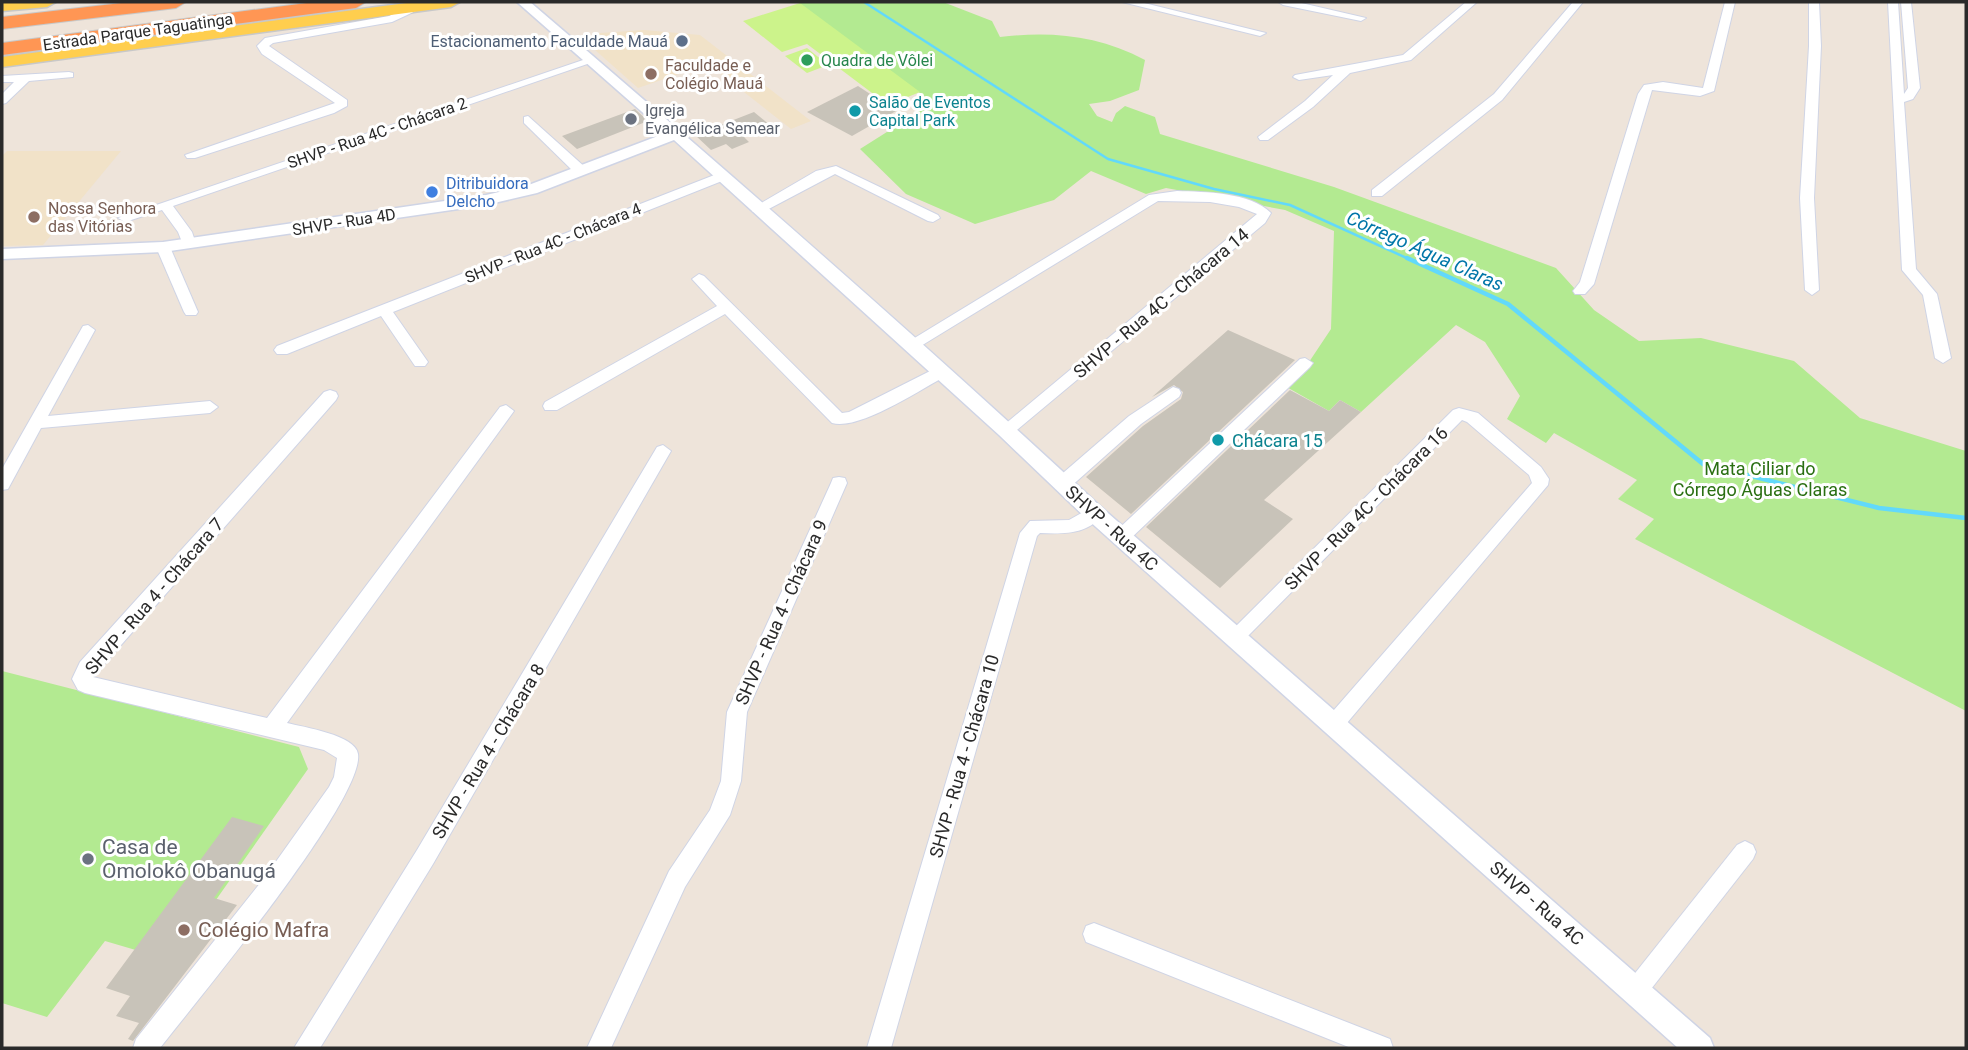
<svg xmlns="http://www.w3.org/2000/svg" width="1968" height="1050" viewBox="0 0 1968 1050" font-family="Roboto,sans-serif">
<rect width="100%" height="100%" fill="#eee4da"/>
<g fill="#f1e2c8">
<path d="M644,30l56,5 111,86 -20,8 -83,-65 -70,24 -52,-46 3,-6 11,-3z"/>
<path d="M7,151h114l-78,94 -41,1v-90z"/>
</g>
<g fill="#b3ea91">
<path d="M797,2h146l49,19 8,16c51,-6 98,-2 145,23l-6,30 -29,11 -21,3 8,12 15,6 4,-9 9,-7 30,11 5,17 174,53 222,81 38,42 45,31 62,-3 93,23 66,57 106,33v260l-331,-172 19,-20 -36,-20 19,-19 -83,-47 -8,10 -39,-24 13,-23 -35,-54 -29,-17 -95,87 -21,-12 -11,11 -46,-26 24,-20 24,-36 3,-98 -49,-21 -119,-22 -20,6 -55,-23 -37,29 -79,24 -69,-30 -46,-45 57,-36 7,-17z"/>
<path d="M2,671l297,76 9,22 -135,192 -68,-20 -58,76 -45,-14z"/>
</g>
<g fill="#ccf38b">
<path d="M800,3l120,89 -32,13 -81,-61 -25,8 -39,-31z"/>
<path d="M807,48l21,17 -21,8 -22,-17z"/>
</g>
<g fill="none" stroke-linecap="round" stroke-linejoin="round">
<path stroke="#62d9fb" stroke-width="2.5" d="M864,2l244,157 106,30 76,16 121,55"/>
<path stroke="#62d9fb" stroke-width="4.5" d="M1407,258l101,46 195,160 176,44 87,10"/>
</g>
<g fill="#c8c3b9">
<path d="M858,86l38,25 -44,25 -45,-24z"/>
<path d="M635,109l13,12 -71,28 -15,-13z"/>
<path d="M754,112l17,14 -27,11 5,5 -17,7 -6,-5 -15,6 -16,-15z"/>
<path d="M1228,330l67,30 -164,154 -45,-37 57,-51 38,-27 2,-7 -9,-7 -22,12z"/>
<path d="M1290,390l39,21 11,-11 21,12 -97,88 29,19 -73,69 -74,-61z"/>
<path d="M232,817l32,9 -50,72 23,7 -104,136 -5,-2 11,-16 -23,-7 14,-20 -24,-8z"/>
</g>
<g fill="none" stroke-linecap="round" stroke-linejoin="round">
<defs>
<g id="minor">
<path d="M1122,2h18l126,31 -6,3z"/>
<path d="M1278,2h19l69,16 -5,3 -78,-16z"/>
<path d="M1466,2h11l-66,58 -61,13 -37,34 -45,33h-8l-2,-3 47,-36 28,-26 -34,5 -6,-3 2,-2 108,-20z"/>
<path d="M1573,2h10l-81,98 -120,96h-10v-6l122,-96z"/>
<path d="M1725,2h10l-21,89 -14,5 -48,-6 -58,194 -9,10h-10l-2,-3 7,-9 58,-188 6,-9 19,-3 40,6z"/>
<path d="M1809,2h10l2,44 -7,152 5,92 -7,5 -7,-5 -5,-92 9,-152z"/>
<path d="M1888,2h10l6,92 4,-6 -7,-86h10l9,86 -7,11 -9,3 12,167 21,25 14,64 -8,5 -8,-5 -12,-63 -21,-25z"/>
<path d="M416,4l5,3 -1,2 -28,13 -119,21 -4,3 78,54v6l-13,7 -139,45h-8l-2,-3 150,-52 -73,-49 -5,-8 8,-8 124,-22z"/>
<path d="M586,59l10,2 -423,145 19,26 4,12 -2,3h-10l-6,-15 -16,-22 -37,12 -7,-4z"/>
<path d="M69,72l4,1v4l-44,4 -23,22 -4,1v-10l12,-12h-12v-6z"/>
<path d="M528,116l58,52v6h-10l-52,-51v-6z"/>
<path d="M836,166l102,49 2,3 -7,4 -5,-1 -93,-47 -72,38h-10l-2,-3 65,-38z"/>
<path d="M722,172l6,4 -1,3 -334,133 35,50 -3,4h-10l-34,-50 -94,38h-10l-3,-4 3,-4z"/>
<path d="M1177,191c28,1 73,1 94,22l-6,10 -253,211h-12l-2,-4 259,-216 -18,-7 -29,-5 -52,-1 -242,148h-10l-3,-4 246,-150z"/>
<path d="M163,243l7,4 28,65 -2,3h-10l-2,-3 -28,-65z"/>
<path d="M699,274l5,2 138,137 7,-1 87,-44 5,-1 8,5 -3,4c-25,13 -87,55 -114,47l-107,-109 -168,96h-12l-2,-4 2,-4 172,-96 -25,-27z"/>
<path d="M88,325l7,5 -47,86 162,-15 8,6 -8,6 -169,15 -33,61 -6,1v-21l81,-143z"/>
<path d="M1305,358l8,5 -3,4 -183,175h-12l-3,-5 3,-5 185,-173z"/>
<path d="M1173,387l6,2 2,4 -2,4 -38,27 -73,65h-12l-2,-5 2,-5 73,-63z"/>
<path d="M330,390l6,2 2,4 -2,4 -243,277 174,41 233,-311 6,-2 8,6 -227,312c16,4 69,12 71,31 7,45 -163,249 -198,294h-27l3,-9 129,-162 64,-90 5,-10 3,-19 -13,-8 -239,-57 -7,-3 -6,-11 8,-17 244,-270z"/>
<path d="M1459,408l19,5 63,54 8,12 -1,6 -207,245 -7,3 -7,-3 -3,-6 3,-6 205,-235 -3,-8 -62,-53 -5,-2 -220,222 -7,2 -7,-2 -2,-6 227,-226z"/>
<path d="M663,445l8,6 -238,413 -113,184h-26l123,-198 240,-403z"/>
<path d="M839,477l6,1 2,5 -100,229 -6,69 -11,34 -45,72 -74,161h-24l82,-177 41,-61 11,-29 6,-69 104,-229 2,-5z"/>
<path d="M1094,506l6,2 3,5c-13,22 -41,21 -63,20l-3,3 -146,512h-24l153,-515 10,-12 39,-1z"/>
<path d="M1745,841l8,4 3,7 -3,7 -109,139 -8,4 -8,-4 -4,-8 4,-8 109,-137z"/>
<path d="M1094,923l296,116 3,9h-42l-265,-106 -3,-8 3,-8z"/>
</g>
<path id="tertiary" d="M517,2h13c193,165 385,332 571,505l609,531 4,10h-36l-591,-529 -88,-84 -325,-295 -137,53 -51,12 -323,47 -161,7v-10l161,-7 323,-47 40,-9 140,-53z"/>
<g id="primary">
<path d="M2,2h54l-9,5 -45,4z"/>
<path d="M414,2h46l-9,5 -449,60v-10z"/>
</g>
<g id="motorway">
<path d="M130,2h56l-10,6 -174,21v-12z"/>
<path d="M314,2h52l-10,6 -354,47v-12z"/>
</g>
</defs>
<use href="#minor" stroke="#cfd4e5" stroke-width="2"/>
<use href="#tertiary" stroke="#cfd4e5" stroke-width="3"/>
<use href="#primary" stroke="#c8c8c8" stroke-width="3"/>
<use href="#motorway" stroke="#c8c8c8" stroke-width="2"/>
<use href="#minor" fill="#fff" fill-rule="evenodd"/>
<use href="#tertiary" fill="#fff" fill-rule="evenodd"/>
<use href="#primary" fill="#ffce4e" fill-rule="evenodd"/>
<use href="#motorway" fill="#ff9654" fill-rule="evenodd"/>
</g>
<circle fill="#5c6f8a" stroke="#fff" stroke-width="2.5" cx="682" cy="41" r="7"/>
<circle fill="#2e9e5b" stroke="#fff" stroke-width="2.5" cx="807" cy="60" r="7"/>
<g fill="#8d6e63" stroke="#fff" stroke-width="2.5">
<circle cx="651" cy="74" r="7"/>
<circle cx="34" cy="217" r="7"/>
<circle cx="184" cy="930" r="7"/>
</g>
<g fill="#0f9aa8" stroke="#fff" stroke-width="2.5">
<circle cx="855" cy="111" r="7"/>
<circle cx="1218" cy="440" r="7"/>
</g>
<g fill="#6b7280" stroke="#fff" stroke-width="2.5">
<circle cx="631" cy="119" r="7"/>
<circle cx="88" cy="859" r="7"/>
</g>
<circle fill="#3f7fe0" stroke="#fff" stroke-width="2.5" cx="432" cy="192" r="7"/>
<g text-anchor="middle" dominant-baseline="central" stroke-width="6" stroke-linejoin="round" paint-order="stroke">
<g font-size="16" fill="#2a2a2a" stroke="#fff">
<text transform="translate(138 32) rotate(-8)">Estrada Parque Taguatinga</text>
<text transform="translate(377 133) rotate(-19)">SHVP - Rua 4C - Chácara 2</text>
<text transform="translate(344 222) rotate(-9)">SHVP - Rua 4D</text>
<text transform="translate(553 243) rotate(-22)">SHVP - Rua 4C - Chácara 4</text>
</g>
<g font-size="16" fill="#4e5e75" stroke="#fff" text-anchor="end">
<text x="668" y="41">Estacionamento Faculdade Mauá</text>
</g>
<g font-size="16" fill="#27864d" stroke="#fff" text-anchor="start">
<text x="821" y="60">Quadra de Vôlei</text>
</g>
<g font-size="16" fill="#785e54" stroke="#fff" text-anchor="start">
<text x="665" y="65">Faculdade e<tspan x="665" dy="18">Colégio Mauá</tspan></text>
<text x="48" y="208">Nossa Senhora<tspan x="48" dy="18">das Vitórias</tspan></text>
</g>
<g font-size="16" fill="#0d838f" stroke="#fff" text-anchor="start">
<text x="869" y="102">Salão de Eventos<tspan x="869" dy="18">Capital Park</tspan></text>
</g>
<g font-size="16" fill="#5b616d" stroke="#fff" text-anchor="start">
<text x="645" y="110">Igreja<tspan x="645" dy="18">Evangélica Semear</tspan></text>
</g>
<g font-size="16" fill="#366cbe" stroke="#fff" text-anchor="start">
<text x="446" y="183">Ditribuidora<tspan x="446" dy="18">Delcho</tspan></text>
</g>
<g font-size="18" fill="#2a2a2a" stroke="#fff">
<text transform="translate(1161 303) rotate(-40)">SHVP - Rua 4C - Chácara 14</text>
<text transform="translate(1366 508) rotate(-45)">SHVP - Rua 4C - Chácara 16</text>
<text transform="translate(1112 528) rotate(42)">SHVP - Rua 4C</text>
<text transform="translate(154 596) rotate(-49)">SHVP - Rua 4 - Chácara 7</text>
<text transform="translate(781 612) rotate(-66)">SHVP - Rua 4 - Chácara 9</text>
<text transform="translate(488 751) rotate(-59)">SHVP - Rua 4 - Chácara 8</text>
<text transform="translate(964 756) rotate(-74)">SHVP - Rua 4 - Chácara 10</text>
<text transform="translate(1537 903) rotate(41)">SHVP - Rua 4C</text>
</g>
<g font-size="18" fill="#0d838f" stroke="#fff" text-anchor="start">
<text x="1232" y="440">Chácara 15</text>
</g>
<g font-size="18" fill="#2a6f12" stroke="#fff">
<text x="1760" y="468">Mata Ciliar do<tspan x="1760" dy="21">Córrego Águas Claras</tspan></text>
</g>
<g font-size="19" font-style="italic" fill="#0076a8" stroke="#fff">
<text transform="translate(1425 251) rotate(24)">Córrego Água Claras</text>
</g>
<g font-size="21" fill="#5b616d" stroke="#fff" text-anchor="start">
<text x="102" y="847">Casa de<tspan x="102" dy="24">Omolokô Obanugá</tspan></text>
</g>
<g font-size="21" fill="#785e54" stroke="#fff" text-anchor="start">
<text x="198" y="930">Colégio Mafra</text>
</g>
</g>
<rect width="1968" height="1050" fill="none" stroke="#2a2a2a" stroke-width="7"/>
</svg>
